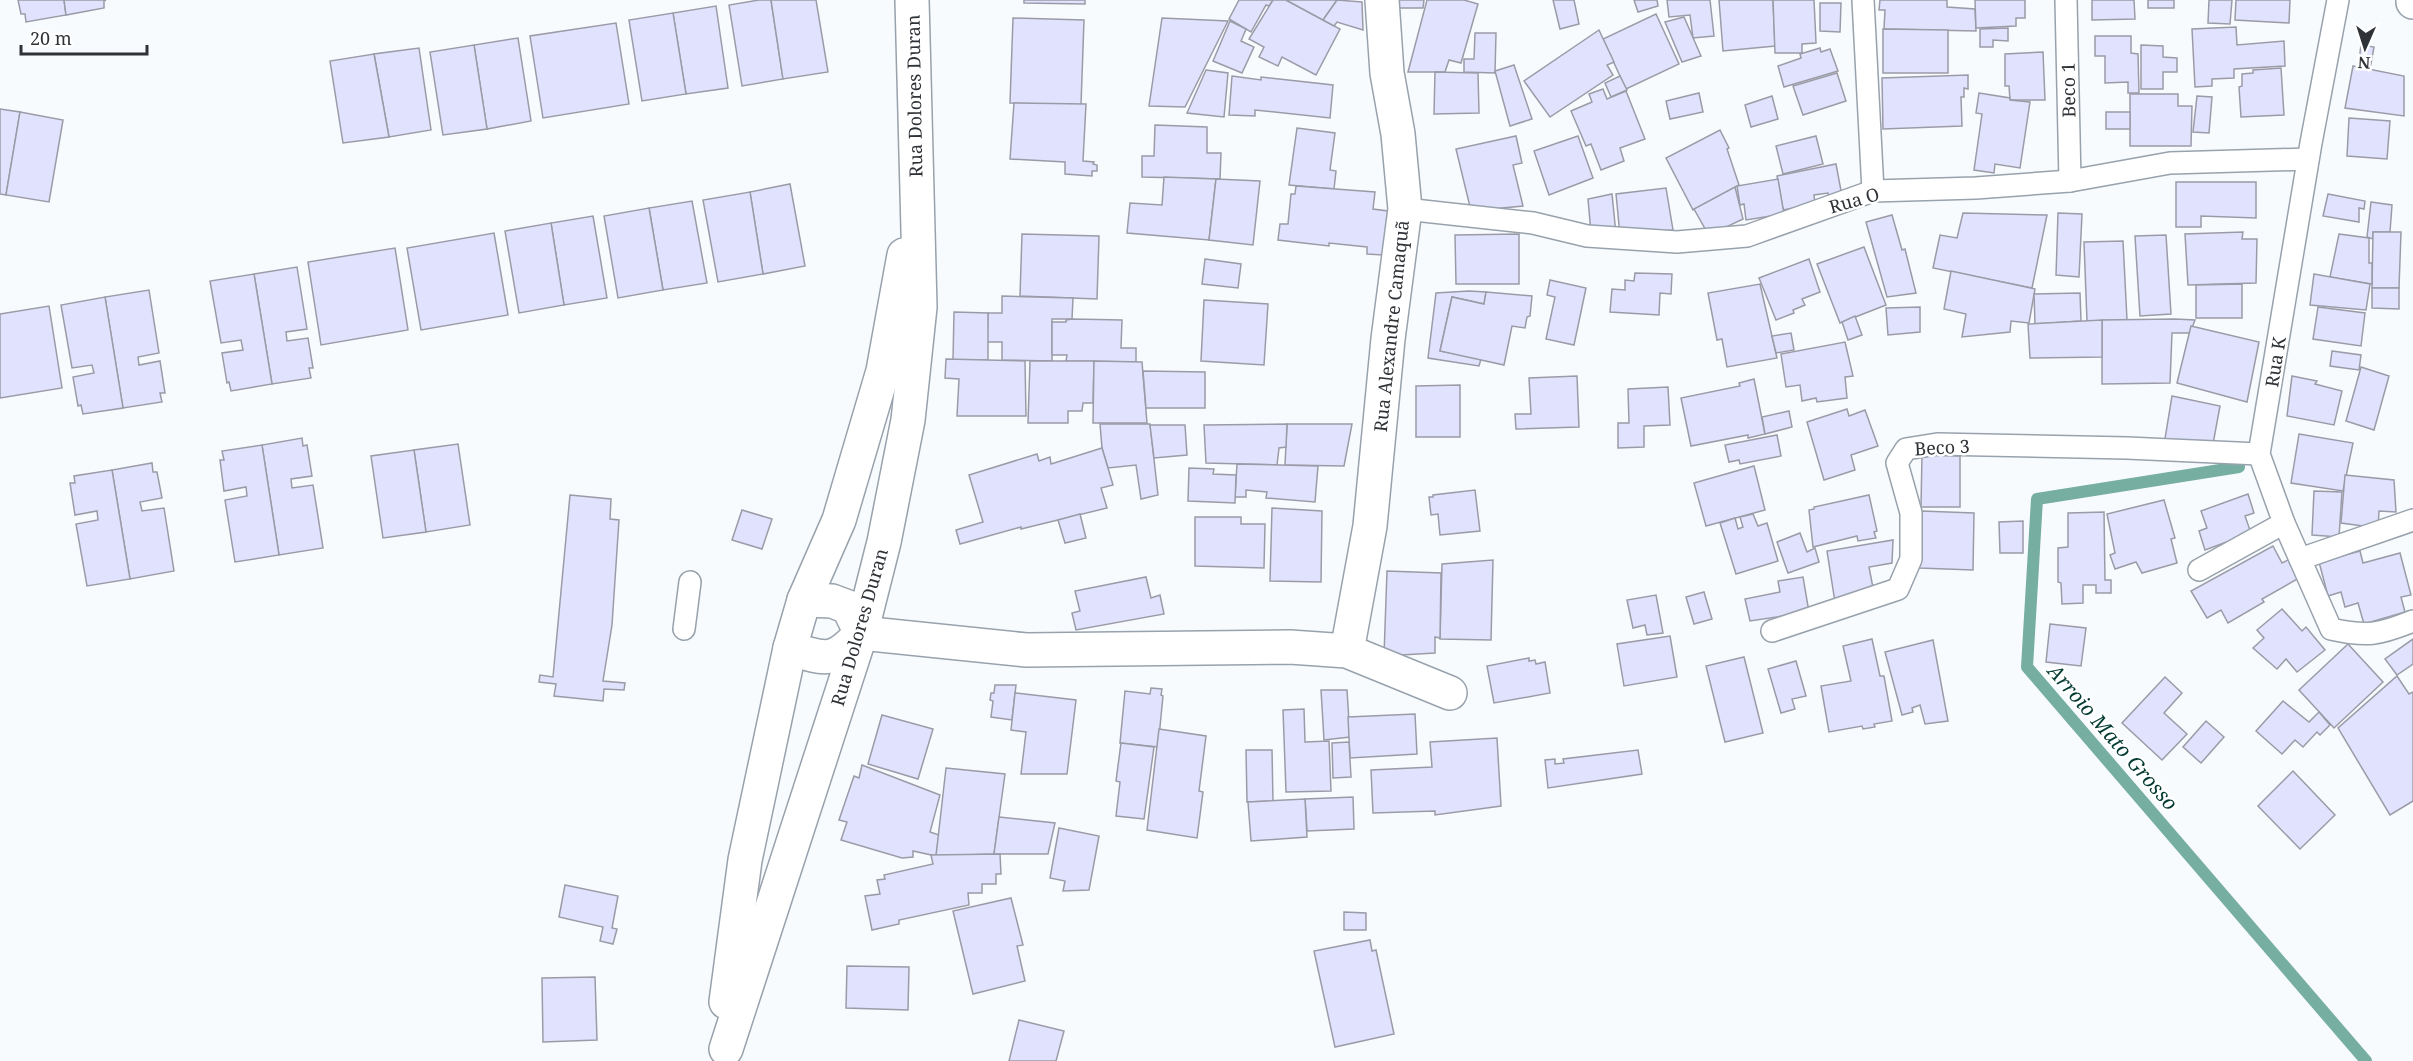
<svg xmlns="http://www.w3.org/2000/svg" width="2413" height="1061" viewBox="0 0 2413 1061" font-family="'Noto Serif',serif">
<rect width="100%" height="100%" fill="#f8fbfd"/>
<g fill="none" stroke-linecap="round" stroke-linejoin="round">
<path stroke="#76aea1" stroke-width="12" d="M2239,467l-202,32 -10,168 339,394"/>
</g>
<g fill="#e1e3fe" stroke="#9b9ba8" stroke-width="1.5">
<path d="M18,0h46l2,15 -40,7 -1,-8h-4z"/>
<path d="M64,0h42l-2,1v7l-38,7z"/>
<path d="M759,0h12l12,79 -41,7 -13,-81z"/>
<path d="M771,0h45l12,72 -45,7z"/>
<path d="M1024,0h61v4l-61,-1z"/>
<path d="M1239,0h34l-4,6 -3,-1 -15,27 -22,-13z"/>
<path d="M1273,0h13l54,29 -24,46 -34,-18 -4,9 -19,-9 5,-10 -15,-8z"/>
<path d="M1286,0h51l-14,20z"/>
<path d="M1337,0l25,2 1,28 -26,-8 -3,4 -11,-6z"/>
<path d="M1399,0h25l-1,8h-24z"/>
<path d="M1427,0h37l14,4 -17,59 -12,-3 -4,12h-37z"/>
<path d="M1553,0h21l5,24 -19,5z"/>
<path d="M1634,0h23l1,6 -20,6z"/>
<path d="M1667,0h43l4,36 -21,2 -3,-23 -21,2z"/>
<path d="M1719,0h54l2,46 -52,5z"/>
<path d="M1773,0h41l2,43 -14,1v9h-27z"/>
<path d="M1880,0h67v7l28,2 1,22 -92,-2 1,-19h-6z"/>
<path d="M1975,0h50v18h-9v8l-40,2z"/>
<path d="M2092,0h42l1,19 -43,1z"/>
<rect x="2148" y="0" width="26" height="8"/>
<path d="M2209,0h23l-2,24 -22,-1z"/>
<path d="M2236,0h54l-1,23 -54,-3z"/>
<path d="M1820,3h21l-1,29 -20,-1z"/>
<path d="M716,6l12,82 -42,6 -13,-81z"/>
<path d="M673,13l13,81 -44,7 -13,-81z"/>
<path d="M1656,14l23,50 -53,25 -23,-50z"/>
<path d="M1684,17l17,39 -19,6 -17,-40z"/>
<path d="M1013,18l71,2 -3,85 -71,-2z"/>
<path d="M1162,18l66,3 -43,86 -36,-1z"/>
<path d="M1230,21l16,8 -5,12 13,6 -12,26 -29,-12z"/>
<path d="M616,23l13,81 -86,14 -13,-82z"/>
<path d="M2236,27l1,18 47,-4 1,25 -51,3v9l-22,1v7l-17,1 -3,-58z"/>
<path d="M2008,28v13l-15,-1v7h-13v-18z"/>
<path d="M1883,29l65,1v43h-65z"/>
<path d="M1599,30l15,32 -7,3 6,10 -63,42 -26,-36z"/>
<path d="M1475,33h21l-1,40 -31,-1v-13h10z"/>
<path d="M2095,36h36v17l7,1 1,39h-11v-11l-23,1v-27h-10z"/>
<path d="M518,38l13,83 -44,8 -13,-84z"/>
<path d="M474,45l13,84 -44,6 -13,-83z"/>
<path d="M2141,45l22,1v11l14,1v14h-14v17h-22z"/>
<path d="M2361,45l13,2 -4,22 -12,-2z"/>
<path d="M419,48l12,82 -42,7 -15,-83z"/>
<path d="M1820,48l1,4 9,-3 8,22 -54,16 -6,-21 23,-8 -1,-4z"/>
<path d="M2043,52l2,48h-35l-1,-14h-4v-32z"/>
<path d="M374,54l15,83 -46,6 -13,-82z"/>
<path d="M1514,65l18,54 -22,7 -15,-55z"/>
<path d="M2353,66l51,10v40l-59,-8z"/>
<path d="M2281,68l3,47 -43,2 -2,-30 3,-1v-12l11,-1v-3z"/>
<path d="M1206,70l22,3 -4,44 -37,-4z"/>
<path d="M1435,72l43,1 1,40 -45,1z"/>
<path d="M1837,73l9,28 -43,14 -10,-29z"/>
<path d="M1968,75v14l-4,-1v9h-3l1,29 -79,3 -1,-51z"/>
<path d="M1232,76l29,4v-3l72,8 -3,33 -75,-8v6l-26,-1z"/>
<path d="M1620,76l7,14 -16,7 -6,-14z"/>
<path d="M1603,89l4,10 19,-8 19,48 -25,9 4,13 -23,9 -10,-26 -5,2 -15,-35 21,-9 -3,-8z"/>
<path d="M1699,93l4,19 -33,7 -4,-18z"/>
<path d="M1979,93l31,5v2l20,2 -10,66 -25,-4 -1,9 -20,-3 8,-56 -6,-1z"/>
<path d="M2130,94h48v12h14l-1,40h-61z"/>
<path d="M1772,96l6,23 -27,8 -6,-22z"/>
<path d="M2197,96l15,1 -3,36 -16,-1z"/>
<path d="M1014,103l72,1 -3,57 11,1 -1,2 4,1v6h-5v5l-27,-2v-12l-55,-3z"/>
<path d="M0,109l20,3 -14,83 -6,-1z"/>
<path d="M20,112l43,8 -14,82 -43,-7z"/>
<rect x="2106" y="112" width="24" height="17"/>
<path d="M2349,118l41,3 -3,38 -40,-3z"/>
<path d="M1155,125l52,2v26h14l-1,26 -78,-2v-21h12z"/>
<path d="M1297,128l38,5 -5,37 6,1 -2,18 -45,-4z"/>
<path d="M1720,130l9,18 -2,1 12,36 -46,25 -27,-52z"/>
<path d="M1516,136l6,27 -9,2 10,41 -52,5 -15,-62z"/>
<path d="M1578,136l15,42 -44,17 -15,-44z"/>
<path d="M1816,136l7,28 -40,10 -7,-28z"/>
<path d="M1836,164l6,32 -13,2 -1,-5 -14,2 1,9 -32,6 -6,-34z"/>
<path d="M1164,177l52,2 -7,61 -82,-7 3,-30 32,2z"/>
<path d="M1216,179l44,2 -7,64 -44,-5z"/>
<path d="M1778,179l6,35 -38,6 -2,-16 -4,1 -3,-19z"/>
<path d="M2176,182h80v36l-55,-2v11h-25z"/>
<path d="M790,184l15,82 -42,8 -13,-82z"/>
<path d="M1296,186l79,6 -2,17 15,2 -5,44 -16,-1v-7l-38,-4v3l-51,-6 2,-16h8l3,-30h4z"/>
<path d="M1735,187l8,32 -15,7 4,9 -24,-1 -14,-25z"/>
<path d="M1666,188l7,42 -53,5 -4,-41z"/>
<path d="M750,192l13,82 -45,8 -15,-82z"/>
<path d="M1612,194l4,40 -25,-1 -3,-34z"/>
<path d="M2328,194l37,7 -1,8 -5,-1v14l-36,-6z"/>
<path d="M692,201l15,82 -44,7 -14,-82z"/>
<path d="M2371,202l21,3 -2,27h-17v7l-6,-2z"/>
<path d="M649,208l14,82 -45,8 -14,-82z"/>
<path d="M1963,213l84,2 -15,73 -99,-20 7,-33 17,3z"/>
<path d="M2058,213l24,1 -3,63 -23,-2z"/>
<path d="M1892,215l10,35 3,-1 11,44 -29,4 -21,-75z"/>
<path d="M593,216l14,82 -43,7 -13,-82z"/>
<path d="M551,223l13,82 -45,8 -14,-82z"/>
<path d="M2243,232l-1,7h15l-1,44 -68,2 -3,-51z"/>
<path d="M2373,232h28l-2,56h-27z"/>
<path d="M494,233l14,82 -87,15 -14,-82z"/>
<path d="M1022,234l77,2 -2,63 -77,-3z"/>
<path d="M1519,234v50h-63l-1,-49z"/>
<path d="M2339,234l30,4v25h3v21l-42,-7z"/>
<path d="M2166,235l5,79 -31,2 -5,-80z"/>
<path d="M2123,241l4,79 -40,1 -3,-79z"/>
<path d="M1864,247l22,58 -46,18 -23,-59z"/>
<path d="M395,248l13,82 -87,15 -13,-83z"/>
<path d="M1205,259l36,5 -3,24 -36,-4z"/>
<path d="M1809,259l11,33 -18,7 3,6 -12,5 1,3 -18,7 -17,-42z"/>
<path d="M297,267l10,62 -21,3 1,9 21,-3 5,30h-4l2,10 -39,6 -18,-110z"/>
<path d="M1951,271l84,18 -6,34 -18,-2 -1,11 -48,5 4,-23 -22,-5z"/>
<path d="M1635,273l37,1 -1,20 -11,-1 -1,22 -49,-3 2,-23 13,1v-10l9,1z"/>
<path d="M254,274l18,110 -41,7 -2,-9 -2,1 -5,-30 21,-3 -2,-10 -20,3 -11,-62z"/>
<path d="M2314,274l56,10 -4,26 -56,-5z"/>
<path d="M1550,280l36,8 -12,57 -28,-6 9,-42 -8,-2z"/>
<path d="M1760,284l17,74 -50,9 -5,-28 -5,1 -9,-47z"/>
<path d="M2242,284v34h-46v-33z"/>
<path d="M2372,288h27v21l-27,-1z"/>
<path d="M149,290l10,63 -21,4 1,8 21,-4 5,32h-5l2,9 -39,6 -18,-111z"/>
<path d="M1469,291l17,1 -2,12 -32,-7 -12,54 41,8 -2,7 -51,-8 8,-65z"/>
<path d="M1486,292l46,4 -2,20 -3,1 -2,11 -13,-2 -8,39 -64,-14 12,-54 32,7z"/>
<path d="M2080,293l1,28 -46,3 -1,-30z"/>
<path d="M1002,296l71,2 -1,21h-20v42l-50,-1v-18h-15l1,-29h14z"/>
<path d="M105,297l18,111 -40,6 -2,-9 -3,1 -5,-29 21,-4 -2,-8 -20,3 -11,-63z"/>
<path d="M1204,300l64,4 -4,61 -63,-4z"/>
<path d="M49,306l13,82 -62,10v-84z"/>
<path d="M1920,307v25l-32,3 -2,-27z"/>
<path d="M2318,307l47,6 -4,33 -48,-7z"/>
<path d="M954,312l34,1v47h-35z"/>
<path d="M1855,316l7,19 -14,5 -6,-18z"/>
<path d="M1072,319l50,1 -1,28h15v14l-70,-1 1,-6h-15v-33h14v-2z"/>
<path d="M2175,319l20,1 -5,13h-18l-2,50 -68,1v-64z"/>
<path d="M2102,320v37l-72,1 -2,-34z"/>
<path d="M2191,326l68,16 -12,60 -70,-19z"/>
<path d="M1791,333l3,17 -18,3 -4,-17z"/>
<path d="M1845,342l8,34 -8,1 2,21 -30,4 -1,-4 -14,3 -2,-16 -14,2 -5,-33z"/>
<path d="M2332,351l29,4 -2,15 -29,-4z"/>
<path d="M946,359l79,2 1,55h-69l2,-37 -14,-1z"/>
<path d="M1030,361h64l-1,42h-10l-1,8h-14v12h-40z"/>
<path d="M1094,361l48,1 5,61h-54z"/>
<path d="M2361,367l28,9 -15,54 -28,-9z"/>
<path d="M1143,371l62,1v36h-59z"/>
<path d="M1577,376l2,51 -63,2 -1,-15h16l-2,-36z"/>
<path d="M2292,376l25,5 -2,3 27,7 -8,34 -47,-9z"/>
<path d="M1754,379l11,55 -17,4v-3l-57,11 -10,-48 59,-12 -1,-3z"/>
<path d="M1460,385v52h-44v-51z"/>
<path d="M1668,387l2,38 -26,1v21l-26,1v-25h11l-1,-34z"/>
<path d="M2172,396l48,10 -7,38 -49,1z"/>
<path d="M1847,409l2,7 16,-6 13,36 -27,9 4,15 -31,10 -17,-58z"/>
<path d="M1789,411l3,16 -27,7 -3,-17z"/>
<path d="M1100,424h50l8,71 -17,4 -5,-34 -28,3 -6,-20z"/>
<path d="M1287,424h65l-8,42 -59,-1z"/>
<path d="M1287,424l-1,23 -7,1 -2,17 -71,-2 -2,-38z"/>
<path d="M1150,425h35l2,30 -33,3z"/>
<path d="M2299,434l54,9 -10,48 -52,-8z"/>
<path d="M1777,435l4,21 -41,8 -1,-4 -10,2 -4,-17z"/>
<path d="M302,438l1,8 4,-1 5,31 -21,3 1,9 21,-3 10,63 -44,7 -17,-110z"/>
<path d="M458,444l12,81 -44,7 -12,-82z"/>
<path d="M262,445l17,110 -44,7 -10,-62 22,-4 -1,-9 -22,4 -4,-31h4l-2,-9z"/>
<path d="M1102,448l11,37 -12,3 6,20 -86,21v-2l-61,17 -4,-14 27,-8 -14,-47 68,-21 2,7 11,-4 1,7z"/>
<path d="M414,450l12,82 -43,6 -12,-82z"/>
<path d="M1922,455l38,1v51h-39z"/>
<path d="M152,463l1,9h4l5,26 -22,4 2,9 22,-3 10,63 -44,8 -18,-109z"/>
<path d="M1237,464l81,2 -3,36 -49,-4 1,-6 -21,-2v7h-11z"/>
<path d="M1754,466l11,44 -59,16 -12,-43z"/>
<path d="M1189,468l25,1 -1,5 23,1 -1,28 -47,-2z"/>
<path d="M112,470l18,109 -43,7 -11,-62 22,-4 -1,-9 -22,4 -5,-32h5l-1,-7z"/>
<path d="M2345,475l49,5 2,32 -17,-1 -1,17 -37,-5z"/>
<path d="M1475,490l5,41 -40,4 -2,-21 -7,1 -2,-18h4v-2z"/>
<path d="M2314,491l28,1 -3,45 -27,-2z"/>
<path d="M2248,494l6,19 -9,3 6,17 -46,17 -6,-19 8,-3 -6,-17z"/>
<path d="M570,495l41,4 -1,20 9,1 -7,105 -9,56 22,2 -1,7 -20,-1 -1,12 -49,-5 2,-12 -17,-2 1,-7 13,2z"/>
<path d="M1869,495l8,36 -3,1 2,6 -18,3 -1,-5 -44,11 -4,-37 5,-1v-2z"/>
<path d="M2164,500l11,38 -4,1 6,24 -35,10 -6,-11 -21,7 -5,-14 5,-2 -8,-39z"/>
<path d="M1272,508l50,3 -1,71 -51,-1z"/>
<path d="M742,510l30,9 -10,30 -30,-9z"/>
<path d="M1921,511l53,2 -1,57 -54,-2z"/>
<path d="M2104,512l1,68h6v13h-15v-8h-13v18l-21,1 -1,-21 -3,-1v-34l10,-1v-34z"/>
<path d="M1080,514l6,24 -21,5 -7,-23z"/>
<path d="M1753,514l5,12 9,-3 11,38 -42,13 -16,-51 15,-5 3,11 5,-2 -3,-10z"/>
<path d="M1195,517h46v7h24l-1,44 -69,-2z"/>
<path d="M2023,521v32h-23l-1,-31z"/>
<path d="M1800,533l7,19 8,-4 4,14 -31,11 -11,-31z"/>
<path d="M1893,540l-1,23 -23,4 5,26 -39,9 -8,-51z"/>
<path d="M2273,546l9,17 10,-5 9,19 -39,22 2,3 -36,21 -7,-13 -14,8 -16,-27z"/>
<path d="M2360,551l3,12 37,-10 11,42 -10,2 4,15 -41,12 -6,-21 -13,4 -4,-15 -13,4 -9,-34z"/>
<path d="M1493,560l-2,80 -51,-1 2,-75z"/>
<path d="M1387,571l54,2 -1,65 -5,-1v16l-51,3z"/>
<path d="M1146,577l5,21 9,-3 4,19 -88,16 -4,-17 8,-2 -5,-20z"/>
<path d="M1803,577l6,35 -59,9 -5,-22 35,-7 -2,-11z"/>
<path d="M1704,592l8,27 -18,5 -8,-27z"/>
<path d="M1656,595l7,38 -16,2 -2,-10 -12,3 -6,-28z"/>
<path d="M2282,609l20,22 4,-4 19,23 -28,22 -11,-13 -9,10 -24,-21 11,-10 -7,-8z"/>
<path d="M2050,624l36,4 -5,38 -35,-4z"/>
<path d="M1670,636l7,41 -53,9 -7,-42z"/>
<path d="M1872,639l8,37h4l8,45 -18,3 1,3 -12,2 -1,-3 -33,6 -8,-46 30,-5 -8,-35z"/>
<path d="M2413,639v25l-16,11 -12,-16z"/>
<path d="M1933,640l15,81 -23,3 -5,-19 -8,3 1,4 -11,3 -17,-63z"/>
<path d="M2348,644l35,38 -49,46 -35,-38z"/>
<path d="M1744,657l19,76 -38,9 -19,-76z"/>
<path d="M1529,658v3l6,-1 1,4 9,-2 5,31 -56,10 -7,-37z"/>
<path d="M1796,661l10,35 -14,3 3,10 -14,4 -13,-44z"/>
<path d="M2397,676l12,18 4,-2v109l-23,14 -52,-87z"/>
<path d="M2165,677l17,16 -18,20 23,21 -25,26 -40,-37z"/>
<path d="M995,685h21l-4,35 -21,-3 2,-16 -3,-1 1,-7h3z"/>
<path d="M1151,688l11,1 -1,6 2,1 -5,51 -38,-4 5,-52 25,3z"/>
<path d="M1321,690h26l3,47 -26,3z"/>
<path d="M1015,693l61,7 -9,74h-46l5,-42 -15,-2z"/>
<path d="M2283,701l26,21 10,-10 11,13 -10,10 -3,-3 -14,15 -8,-7 -13,14 -26,-23z"/>
<path d="M1304,709l1,33 24,-1 2,50 -45,1 -3,-82z"/>
<path d="M1415,714l2,40 -67,4 -2,-41z"/>
<path d="M882,715l51,14 -15,50 -50,-15z"/>
<path d="M2206,721l18,16 -23,26 -18,-16z"/>
<path d="M1159,729l47,7 -7,55 4,1 -6,46 -50,-8z"/>
<path d="M1497,738l4,68 -66,9v-4l-62,2 -2,-43 61,-3 -2,-25z"/>
<path d="M1349,742l2,35 -18,1 -1,-35z"/>
<path d="M1121,743l33,4 -10,72 -28,-3 4,-34 -4,-1z"/>
<path d="M1246,750h26l1,51 -26,1z"/>
<path d="M1638,750l4,24 -94,14 -3,-28 10,-1v5l9,-1 -1,-4z"/>
<path d="M862,765l78,30 -10,37 9,3 -3,21 -23,-5v6l-11,1 -61,-18 6,-18 -8,-2 15,-44 5,2z"/>
<path d="M946,768l59,6 -11,80 -58,2z"/>
<path d="M2293,771l42,44 -35,34 -42,-43z"/>
<path d="M1353,797l1,32 -47,2 -2,-32z"/>
<path d="M1305,799l2,38 -56,4 -3,-39z"/>
<path d="M999,817l56,6 -7,31h-54z"/>
<path d="M1059,828l40,8 -10,54 -26,1 2,-10 -15,-3z"/>
<path d="M1000,854l1,20h-5v10h-14v9h-14l1,12 -70,15v4l-27,6 -7,-34 15,-2 -3,-14 8,-1 -1,-4 49,-11 -2,-9z"/>
<path d="M565,885l53,11 -6,32 5,1 -4,15 -13,-3 3,-14 -44,-10z"/>
<path d="M1011,898l12,47 -6,1 8,35 -52,13 -20,-83z"/>
<path d="M1344,912l22,1v17h-22z"/>
<path d="M1370,940l2,11 4,-1 18,84 -59,13 -21,-96z"/>
<path d="M847,966l62,1 -1,43 -62,-2z"/>
<path d="M595,977l2,63 -54,2 -1,-64z"/>
<path d="M1019,1020l45,11 -8,30h-47z"/>
</g>
<g fill="none" stroke-linecap="round" stroke-linejoin="round">
<defs>
<g id="lane">
<path d="M1863,0l10,191"/>
<path d="M2066,0l4,181"/>
<path d="M2338,0l-27,143 -52,311 25,69 47,106c36,8 47,6 82,-8"/>
<path d="M1405,209l128,14 54,13 90,6 70,-6 126,-45 103,-3 94,-7 100,-18 138,-4"/>
<path d="M2300,559l113,-39"/>
<path d="M2199,570l85,-47"/>
<path d="M684,629l6,-47"/>
<path d="M1772,631l126,-42 13,-30v-46l-14,-50 9,-14 31,-5 190,4 132,6"/>
</g>
<g id="street">
<path d="M2413,0v2"/>
<path d="M861,633l165,17 264,-3 57,4 103,42"/>
<path d="M1347,651l23,-125 18,-187 17,-130 -7,-75 -11,-61 -5,-73"/>
</g>
<g id="secondary">
<path d="M790,648c37,13 45,14 71,-15l-13,-26 -16,-6 -28,-1"/>
<path d="M726,1002l19,-142 45,-212 14,-48 35,-80 44,-149 21,-116"/>
<path d="M726,1049l135,-416 23,-91 24,-122 12,-113 -8,-307"/>
</g>
</defs>
<use href="#lane" stroke="#98a2ac" stroke-width="24"/>
<use href="#street" stroke="#98a2ac" stroke-width="36"/>
<use href="#secondary" stroke="#98a2ac" stroke-width="36"/>
<use href="#lane" stroke="#fff" stroke-width="21"/>
<use href="#street" stroke="#fff" stroke-width="33"/>
<use href="#secondary" stroke="#fff" stroke-width="33"/>
</g>
<g text-anchor="middle" dominant-baseline="central" stroke-width="5" stroke-linejoin="round" paint-order="stroke">
<g font-size="18" fill="#2f3337" stroke="#fff">
<text transform="translate(2068 90) rotate(-91)">Beco 1</text>
<text transform="translate(914 96) rotate(-91)">Rua Dolores Duran</text>
<text transform="translate(1854 200) rotate(-16)">Rua O</text>
<text transform="translate(1391 326) rotate(-84)">Rua Alexandre Camaquã</text>
<text transform="translate(2275 362) rotate(-81)">Rua K</text>
<text transform="translate(1942 447) rotate(-3)">Beco 3</text>
<text transform="translate(859 627) rotate(-74)">Rua Dolores Duran</text>
</g>
<g font-size="20" font-style="italic" fill="#033a31" stroke="#fff">
<text transform="translate(2113 737) rotate(49)">Arroio Mato Grosso</text>
</g>
</g>
<g transform="translate(2365 48) rotate(183)" stroke="#ffffff" stroke-width="4.5" paint-order="stroke">
<path d="M0-4.5L10 22L0 15L-10 22Z" fill="#2f3337"/>
<text y="-9" font-size="16" font-weight="bold" text-anchor="middle" fill="#2f3337">N</text>
</g>
<path d="M21 45v9h126v-9" fill="none" stroke="#2f3337" stroke-width="3"/>
<text x="30" y="45" font-size="18" fill="#2f3337" stroke="#ffffff" stroke-width="4.5" paint-order="stroke">20 m</text>
</svg>
